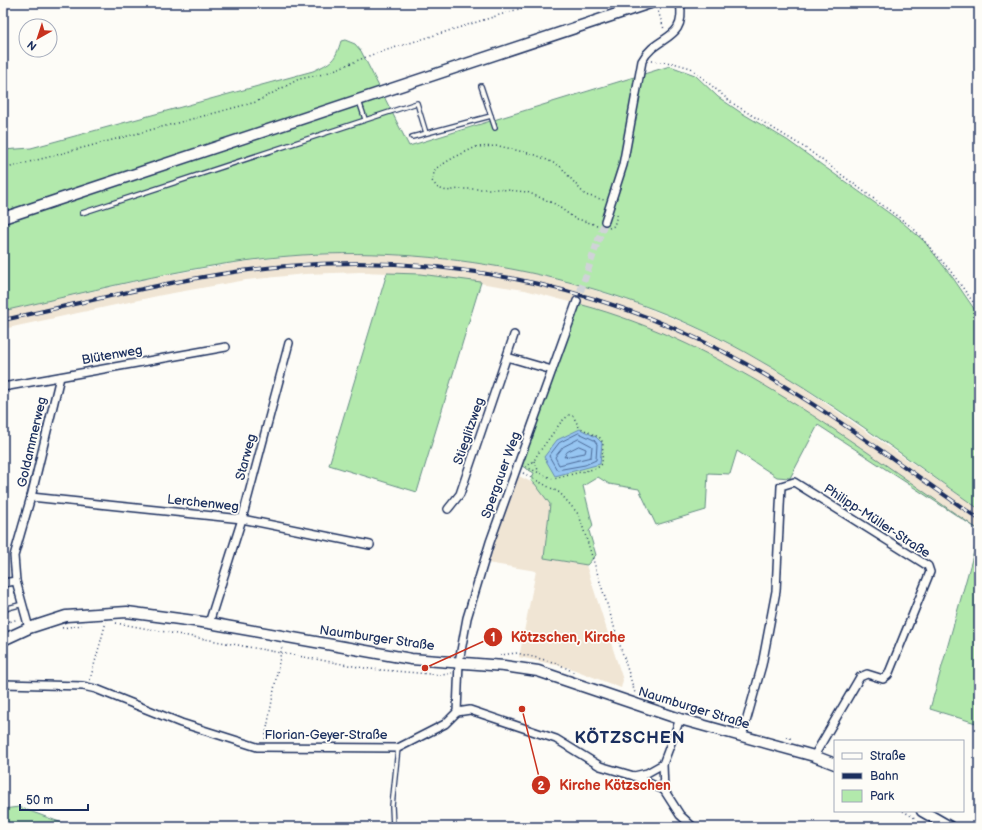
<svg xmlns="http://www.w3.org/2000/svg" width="982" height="830" viewBox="0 0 982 830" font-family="'Balsamiq Sans',sans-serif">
<rect width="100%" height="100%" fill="#fdfcf7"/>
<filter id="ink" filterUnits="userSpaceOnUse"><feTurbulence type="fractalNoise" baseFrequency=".025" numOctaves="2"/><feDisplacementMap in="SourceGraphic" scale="8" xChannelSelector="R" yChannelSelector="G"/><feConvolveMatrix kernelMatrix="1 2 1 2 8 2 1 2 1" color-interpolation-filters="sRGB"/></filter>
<g filter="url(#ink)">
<g fill="#f0e5d4">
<path d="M362,253l56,3 60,7 49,9 52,13 56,18 59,24 47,23 52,31 186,128v21l-146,-100 -96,-61 -47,-23 -55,-23 -50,-17 -60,-16 -105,-16 -59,-2 -56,2 -59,6 -84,15 -159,34v-18l153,-34 85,-15 60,-7z"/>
<path d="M519,476l16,8 15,20 -6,54 42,7 37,115 -2,8 -51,-20 -51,-11 17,-86 -49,-8z"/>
</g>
<g fill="#b2e9ac" stroke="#668c85">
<path d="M345,40l10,4 6,7 48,95 261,-80 25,9 23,22 22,15 47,28 116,83 21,18 29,37 26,38v193c-77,-54 -153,-112 -236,-158 -129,-72 -294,-105 -441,-96 -101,7 -201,34 -299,56v-161l28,-2 282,-77c19,-9 22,-10 28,-30z"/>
<path d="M387,273l33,1 61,8 -64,210 -88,-27z"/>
<path d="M579,304c150,40 274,140 400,226l-161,-105 -28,53 -13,-1 -40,-26 -7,23 -22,-1 -2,37 -50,15 -17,-36 -30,-5 -11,-7 -15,9 10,40 -4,5 7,24 -9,10 -43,-7 6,-54 -15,-20 -4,-3 3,-8 -12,-7z"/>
<path d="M979,534v190l-49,-15z"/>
<path d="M19,807l54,20h-70v-18z"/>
</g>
<path fill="#96c5f1" stroke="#6589b6" d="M580,429l16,8 6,6 -2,21 -45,12 -11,-19 13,-17z"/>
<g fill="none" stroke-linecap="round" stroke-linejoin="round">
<g stroke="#4c6b99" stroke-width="1">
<path d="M579,433l15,7 3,4 -1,16 -11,5 -28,5 -8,-14 10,-13z"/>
<path d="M579,439l13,7 -1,11 -32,8 -4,-8 8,-10z"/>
<path d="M579,446l7,3 -1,4 -21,4 3,-5z"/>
</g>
<path stroke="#d0d3d8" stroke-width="7" stroke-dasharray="7 3.5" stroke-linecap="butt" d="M577,301l28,-80"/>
<defs>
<g id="lane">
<path d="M481,86l14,42"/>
<path d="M359,101l6,18"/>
<path d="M412,137l79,-21"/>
<path d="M82,213l335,-110 9,30"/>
<path d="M3,612l5,-4 15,-4"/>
<path d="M393,827l-1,-21 6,-58"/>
</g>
<g id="street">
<path d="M605,221l18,-56 19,-104c14,-27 45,-19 38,-58"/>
<path d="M507,357l45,13"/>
<path d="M3,387l223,-40"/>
<path d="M31,497l211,22 128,26"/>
<path d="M448,509l12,-15 54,-159"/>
<path d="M3,583l13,-2"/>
<path d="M209,623l33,-104 47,-176"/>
<path d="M29,628l-13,-47 -2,-25 17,-59 29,-120"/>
<path d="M3,684l80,2 13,3 85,34 76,24 141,1 47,-24 12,-12 13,-2 86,29 44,27 34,10 13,-3 16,-9 17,-45"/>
<path d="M457,712l2,-50 8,-44 23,-76 87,-241"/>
<path d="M742,736l20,-71 14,-74 5,-105 13,-4 134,84 2,6 -42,103 -5,4 -16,-5 -7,3 -46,79"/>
<path d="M663,764l1,26"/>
<path d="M634,776l30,14 16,25 13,12"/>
</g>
<g id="secondary">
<path d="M3,218l647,-215"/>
<path d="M3,640l26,-12 37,-12 61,-4 82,11 202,36 93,7 34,5 142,48 134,37 21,8"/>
<path d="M922,811l28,16"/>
</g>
</defs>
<use href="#lane" stroke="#1b2f5e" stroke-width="6"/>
<use href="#street" stroke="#1b2f5e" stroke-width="10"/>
<use href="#secondary" stroke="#1b2f5e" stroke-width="13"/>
<g stroke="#1b2f5e" stroke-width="1.5" stroke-dasharray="1 3" stroke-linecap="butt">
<path d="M657,8l7,21"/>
<path d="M652,61l21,2 18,5 41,35 75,46 106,79 36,41 30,41"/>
<path d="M3,169l253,-67 43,-23 25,-5 47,-19 167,-52"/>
<path d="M597,225l-23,-7 -19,-14 -28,-12 -29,-3h-39l-12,2 -9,-3 -6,-7 3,-12 18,-11 23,-11 23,-1 37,9 24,11 25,29 19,5"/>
<path d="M609,228l5,-2 4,-14"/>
<path d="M534,461l5,11"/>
<path d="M526,467l27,12 44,-11 5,-4 1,-21 -3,-5 -21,-11 -6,-11 -4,-1 -8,7 -24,33 -3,6 -7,5"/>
<path d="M523,473l37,20 19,22 56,178"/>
<path d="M116,623l254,46 72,6 10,-2"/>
<path d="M3,624l15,-5"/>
<path d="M62,628l20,-3"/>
<path d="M500,655l17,-2 40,10 18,10"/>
<path d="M90,680l16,-58"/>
<path d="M786,737l7,2"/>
<path d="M265,739l17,-93"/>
<path d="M903,811l12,7"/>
<path d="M959,824l6,3"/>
</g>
<use href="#lane" stroke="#fdfcf7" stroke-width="3.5"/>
<use href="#street" stroke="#fdfcf7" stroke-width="7"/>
<use href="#secondary" stroke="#fdfcf7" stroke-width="10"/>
<defs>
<path id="rail" d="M3,320c94,-20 188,-46 284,-54 149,-13 304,17 437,86 90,47 172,110 255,167"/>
</defs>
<use href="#rail" stroke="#1b2f5e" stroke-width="4"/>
<use href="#rail" stroke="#fdfcf7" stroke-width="2.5" stroke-dasharray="8" stroke-linecap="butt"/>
</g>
</g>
<g text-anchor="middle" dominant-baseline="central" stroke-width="3.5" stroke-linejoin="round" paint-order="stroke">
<g font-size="13" fill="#1b2f5e" stroke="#fdfcf7">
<text transform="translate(112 355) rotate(-10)">Blütenweg</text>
<text transform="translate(469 431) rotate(-71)">Stieglitzweg</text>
<text transform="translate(32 442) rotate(-77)">Goldammerweg</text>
<text transform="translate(246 457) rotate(-75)">Starweg</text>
<text transform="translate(501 475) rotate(-70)">Spergauer Weg</text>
<text transform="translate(203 503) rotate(6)">Lerchenweg</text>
<text transform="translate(877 521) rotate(33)">Philipp-Müller-Straße</text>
<text transform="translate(377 638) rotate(8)">Naumburger Straße</text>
<text transform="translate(694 708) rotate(17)">Naumburger Straße</text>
<text x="326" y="735">Florian-Geyer-Straße</text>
</g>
<g font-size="17" font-weight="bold" letter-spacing="1" fill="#1b2f5e" stroke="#fdfcf7">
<text x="630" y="738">KÖTZSCHEN</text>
</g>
</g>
<path fill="none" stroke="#c8321e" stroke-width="1.5" d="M425 668L493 637M522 709L541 785"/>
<g fill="#c8321e" stroke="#fdfcf7" stroke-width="1.5">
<circle cx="425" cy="668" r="4"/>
<circle cx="522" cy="709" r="4"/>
<circle cx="493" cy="637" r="10"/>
<circle cx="541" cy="785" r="10"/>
</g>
<g font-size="12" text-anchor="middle" font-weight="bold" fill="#fff">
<text x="493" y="641">1</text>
<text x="541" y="790">2</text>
</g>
<g font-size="14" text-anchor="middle" font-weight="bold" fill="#c8321e" stroke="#fdfcf7" stroke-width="3.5" stroke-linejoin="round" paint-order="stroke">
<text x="568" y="642">Kötzschen, Kirche</text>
<text x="615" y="790">Kirche Kötzschen</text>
</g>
<rect width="982" height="830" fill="none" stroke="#fdfcf7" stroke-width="16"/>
<rect x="8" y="8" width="966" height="814" fill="none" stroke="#1b2f5e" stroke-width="1.5" filter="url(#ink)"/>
<rect x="834" y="740" width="130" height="72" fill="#fdfcf7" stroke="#a3aaba"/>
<rect x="842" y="753" width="20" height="6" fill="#fdfcf7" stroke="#a3aaba"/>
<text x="870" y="760" font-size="12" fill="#1b2f5e">Straße</text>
<rect x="842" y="773" width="20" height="6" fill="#1b2f5e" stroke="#a3aaba"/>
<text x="870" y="780" font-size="12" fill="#1b2f5e">Bahn</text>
<rect x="842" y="790" width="20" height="12" fill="#b2e9ac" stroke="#a3aaba"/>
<text x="870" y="800" font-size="12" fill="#1b2f5e">Park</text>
<g transform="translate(38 38) rotate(219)"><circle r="19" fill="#fdfcf7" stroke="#a3aaba"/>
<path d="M0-3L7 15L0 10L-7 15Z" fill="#c8321e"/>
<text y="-6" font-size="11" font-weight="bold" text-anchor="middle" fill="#1b2f5e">N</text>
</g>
<path d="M20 804v6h68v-6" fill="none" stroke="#1b2f5e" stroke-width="2"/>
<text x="26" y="804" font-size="12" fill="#1b2f5e" stroke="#fdfcf7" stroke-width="3" paint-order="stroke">50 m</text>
</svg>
